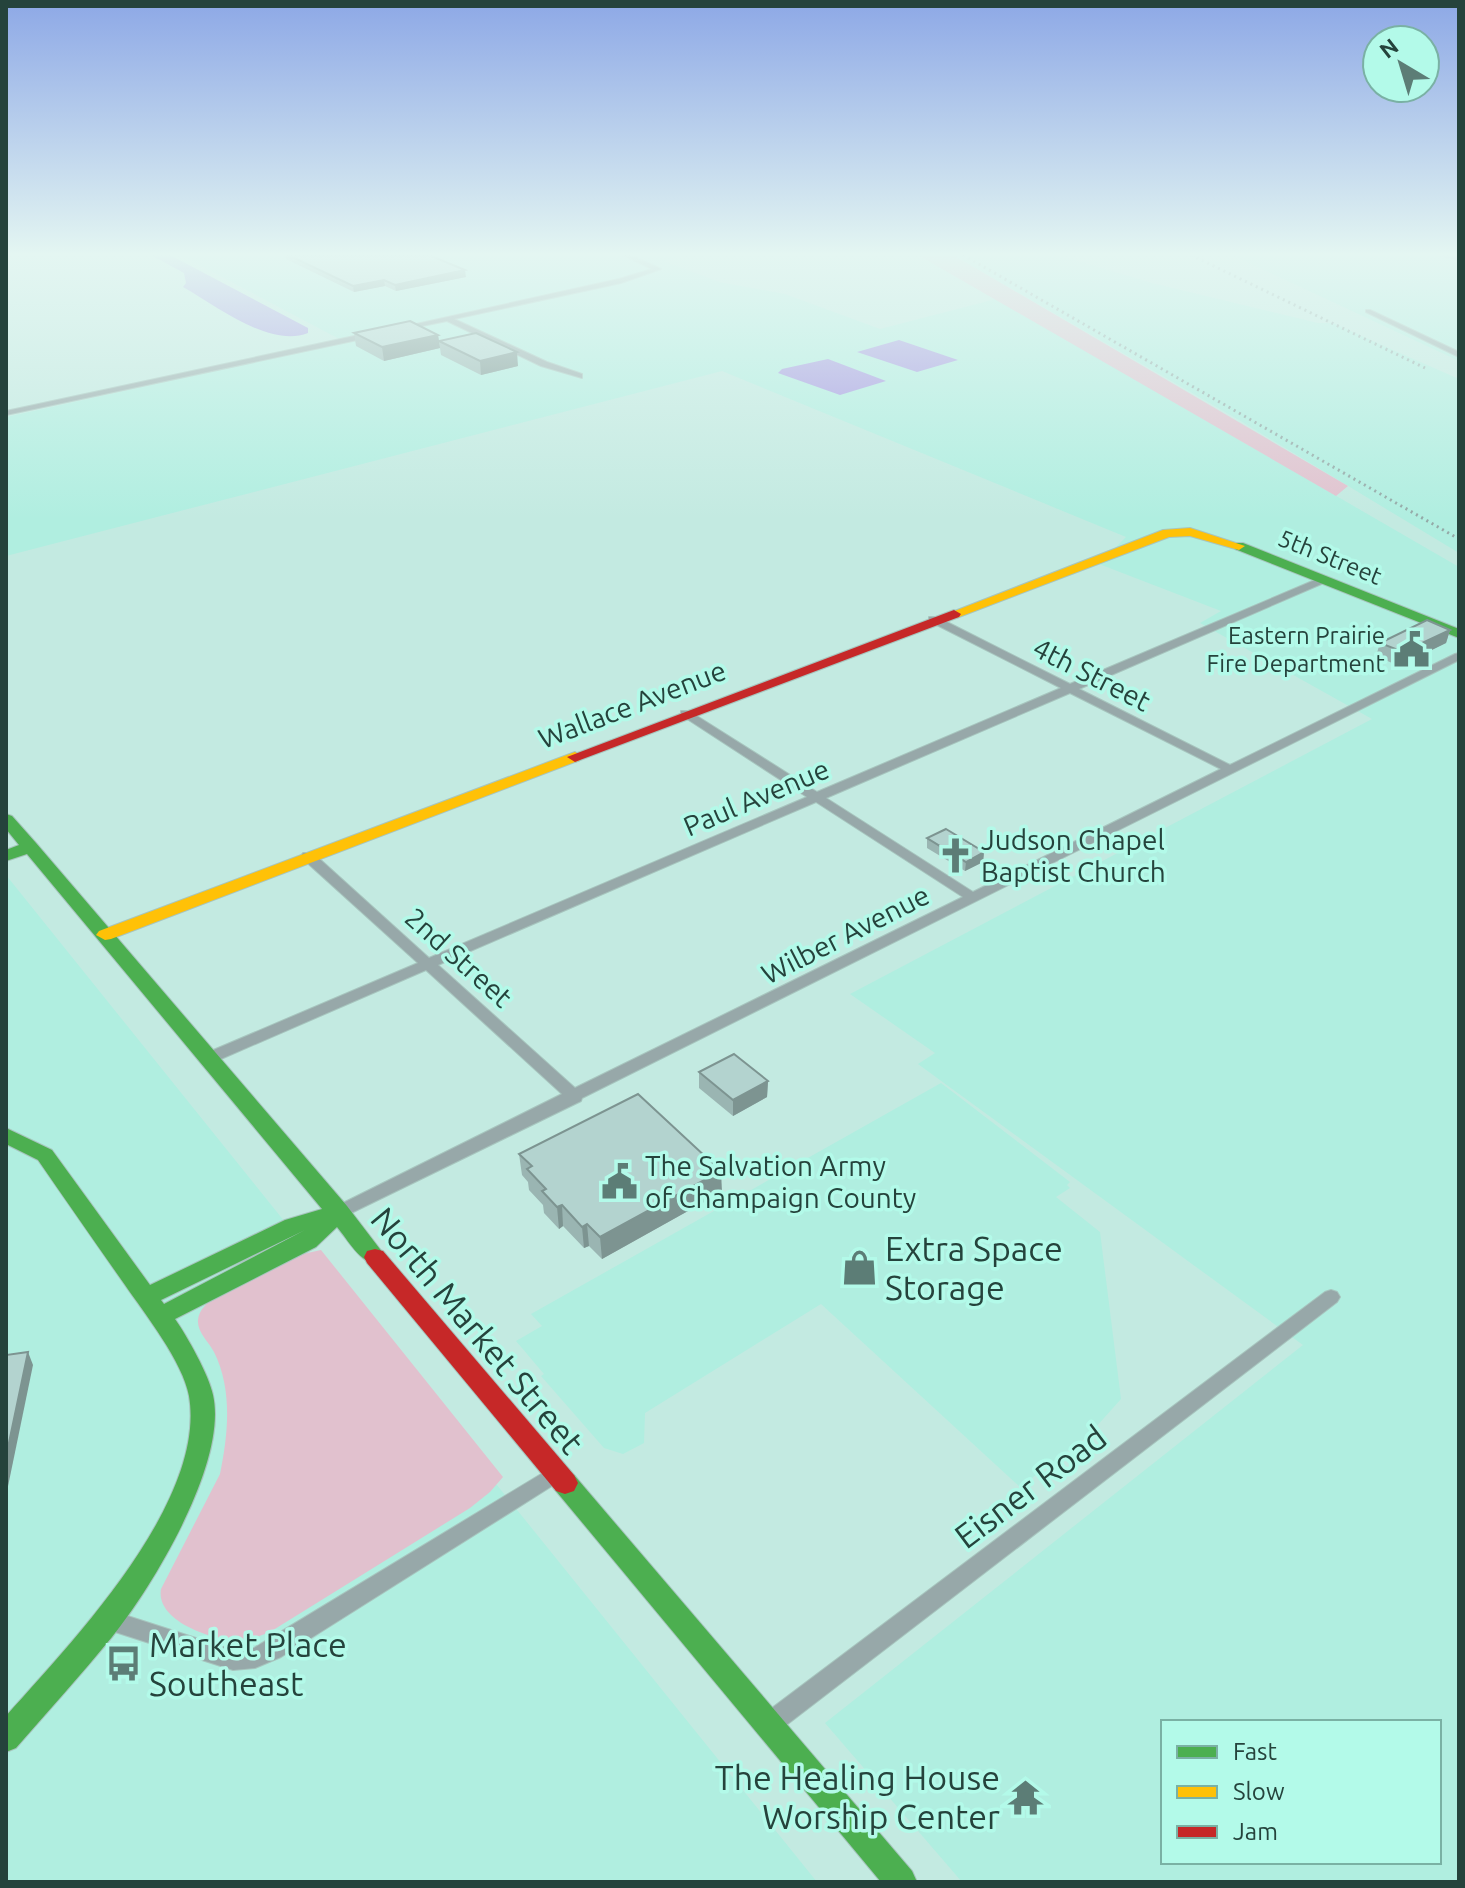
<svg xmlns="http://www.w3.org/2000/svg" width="1465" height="1888" viewBox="0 0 1465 1888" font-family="Ubuntu,sans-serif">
<rect width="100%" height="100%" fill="#c3eae1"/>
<g fill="#b0eee0" fill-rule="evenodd">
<path d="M180,255h509l-25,6 55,21 66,12 95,35 116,-30 463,268v1315h-497l-137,-159 478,-378 -385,-281 17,-11 -85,-59 522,-275 -172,-96 21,-12 -122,-47 27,-27 -404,-166 -716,185v-139l339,-75zM1163,1722h276v140h-276z"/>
<path d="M953,255h105l94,28 166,40h14l127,56v174l-220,-133z"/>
<path d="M1232,255h227v106z"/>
<path d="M6,875l258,321 553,686h-811z"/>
<path d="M941,1083l129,99 -3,3 3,3 -14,9 44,35 21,167 -34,38 -67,50 -199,-183 -176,109 -1,30 -21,11 -19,-6 -63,-72 3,-2 -28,-33 26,-15 -11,-12z"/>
</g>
<g fill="#e1c1ce">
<path d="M918,255h35l395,231 -12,10z"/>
<path d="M321,1250l182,227 -13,15 -20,16 -200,124c-8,3 -17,7 -25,8 -27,3 -90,-18 -84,-51l59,-115c8,-39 13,-84 -6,-122 -5,-10 -17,-20 -16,-32 1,-11 10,-18 18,-24l87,-42z"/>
</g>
<g fill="#a695e2">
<path d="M151,255h19l138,73v5c-39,15 -91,-27 -125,-46l3,-4 -2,-10z"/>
<path d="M899,340l59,20 -41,12 -60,-20z"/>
<path d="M828,359l58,22 -46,14 -62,-22 4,-4z"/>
</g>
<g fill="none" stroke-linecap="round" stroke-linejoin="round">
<path stroke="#a695e2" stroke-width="3" d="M1442,255l17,4"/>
<defs>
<g id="street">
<path d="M623,255h8l30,14 -40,14 -167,36 93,43 35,12v4l-41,-12 -94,-45 -45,9 -4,-2 221,-49 33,-10z"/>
<path d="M1366,310h4l89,42v5l-93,-45z"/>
<path d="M373,332l3,4 -370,79v-4z"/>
<path d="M1322,577l4,1v4l-247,107 151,76 225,-111 4,-1v7l-877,438 -1,3 -236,115 -6,2 -6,-2 -2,-4 2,-4 229,-114 -136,-124 -212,92h-10l-3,-4 3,-4 214,-91 -115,-104 -2,-3 2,-3h10l116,105 378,-161 -126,-82v-4h8l128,81 244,-104 -132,-67v-4h8l133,67zM1070,693l151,76 -248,123 -147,-94zM816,802l147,95 -388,191 -137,-123z"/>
<path d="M1331,1290l6,2 3,5 -3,5 -561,431 -8,3 -8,-3 -3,-8 3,-8 565,-425z"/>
<path d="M556,1465l7,2 3,6 -3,6 -282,178 -26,11 -22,2 -124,-40 -8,-3 -3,-7 3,-7 8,-3 124,40 21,-2z"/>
</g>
<g id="fast">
<path d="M1235,543h8l216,86v9l-224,-89z"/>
<path d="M6,814l6,2 24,27 311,363 39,51 -3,6c-20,6 -34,-22 -46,-36l-21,20 -141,72c12,17 34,56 38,76 15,67 -60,191 -101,242 -31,38 -64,74 -96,111l-10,4v-36c65,-73 201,-214 183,-320 -6,-34 -44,-82 -64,-111 -29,-41 -58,-83 -87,-125l-32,-16v-16l46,22 98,135 135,-65 37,-11 -295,-355 -21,7v-11l13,-5 -13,-16zM305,1230l-141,74 -3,-4 140,-68z"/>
<path d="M565,1472l9,3 338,396 5,11h-36l-325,-391 -4,-8 4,-8z"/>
</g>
<g id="slow">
<path d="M1190,528l55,18 -6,4 -49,-14 -21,1 -210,80 -5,1 -7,-4 216,-84z"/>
<path d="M575,752l8,5 -3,3 -469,179 -6,1 -9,-5 3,-4z"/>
</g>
<g id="jam">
<path d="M954,610l7,4 -2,3 -379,143 -5,2 -8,-5z"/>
<path d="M375,1249l8,2 191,224 4,8 -4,8 -9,3 -9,-3 -189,-228 -3,-6 3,-6z"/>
</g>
</defs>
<use href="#street" stroke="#a7c5be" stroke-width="2"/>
<use href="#fast" stroke="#a7c5be" stroke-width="2"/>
<use href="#slow" stroke="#a7c5be" stroke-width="2"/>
<use href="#jam" stroke="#a7c5be" stroke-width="2"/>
<use href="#street" fill="#97a8a9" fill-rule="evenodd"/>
<use href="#fast" fill="#4caf50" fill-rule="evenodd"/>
<use href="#slow" fill="#ffc107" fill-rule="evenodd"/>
<use href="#jam" fill="#c62828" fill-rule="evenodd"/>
<g stroke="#94a9a7" stroke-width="3" stroke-dasharray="2 4" stroke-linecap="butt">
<path d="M963,255l496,284"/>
<path d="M1191,255l234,113"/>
</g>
</g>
<g fill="#9ab5b2">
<path d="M285,255h144l37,22 -70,14 -11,-5 -31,6 -68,-33z"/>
<path d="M354,333l84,2 2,13 -56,13 -28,-15z"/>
<path d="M439,341l79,25 -37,9 -40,-20z"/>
<path d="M1450,630l-4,13 -47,23 -23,-10 4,-13z"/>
<path d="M927,838l57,14 -1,10 -18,9 -38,-23z"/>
<path d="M699,1072l69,9 -1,16 -34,19 -34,-28z"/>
<path d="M519,1154l203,38 -120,67 -13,-13 -5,2 -21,-22 -4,3 -15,-16 -1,-8 -14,-15 -1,-8 -6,-7z"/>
</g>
<g fill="#7d9491">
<path d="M465,270l1,7 -70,14 -1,-6z"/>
<path d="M384,280l1,6 -31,6 -1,-6z"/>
<path d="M438,335l2,13 -56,13 -2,-14z"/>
<path d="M517,352l1,14 -37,9 -1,-14z"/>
<path d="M1450,630l-4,13 -47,23 4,-14z"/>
<path d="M984,852l-1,10 -18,9 1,-9z"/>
<path d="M768,1081l-1,16 -34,19v-16z"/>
<path d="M721,1171l1,21 -120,67 -2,-22z"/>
<path d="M562,1205l1,21 -4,3 -2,-22z"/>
<path d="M587,1224l2,22 -5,2 -2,-21z"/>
<path d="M28,1352l5,13 -27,131v-39z"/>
</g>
<g fill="#b3d3cf" stroke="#7d9491" stroke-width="2">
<path d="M288,255h141l36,15 -70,15 -11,-5 -31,6z"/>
<path d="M410,321l28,14 -56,12 -28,-14z"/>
<path d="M476,333l41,19 -37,9 -41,-20z"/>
<path d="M1427,620l23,10 -47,22 -23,-9z"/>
<path d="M946,829l38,23 -18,10 -39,-24z"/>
<path d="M734,1054l34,27 -35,19 -34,-28z"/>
<path d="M638,1094l83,77 -121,66 -13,-13 -5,3 -20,-22 -5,2 -15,-16 4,-2 -19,-20 5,-3 -13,-12z"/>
<path d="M28,1352l-22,105v-102z"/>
</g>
<linearGradient id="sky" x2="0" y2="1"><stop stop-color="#8da8e6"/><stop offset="0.49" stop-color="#e4f6f2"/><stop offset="1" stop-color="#e4f6f2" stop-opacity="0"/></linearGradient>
<rect width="1465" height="519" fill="url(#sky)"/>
<defs>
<symbol id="civic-bare" viewBox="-9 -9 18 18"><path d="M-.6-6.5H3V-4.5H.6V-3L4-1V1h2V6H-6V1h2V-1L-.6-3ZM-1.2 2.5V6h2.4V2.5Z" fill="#5c7d76" stroke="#b3fae9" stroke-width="2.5" paint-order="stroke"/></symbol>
<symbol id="church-bare" viewBox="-9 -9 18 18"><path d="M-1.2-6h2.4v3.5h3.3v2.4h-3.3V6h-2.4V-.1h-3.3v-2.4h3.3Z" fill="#5c7d76" stroke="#b3fae9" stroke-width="2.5" paint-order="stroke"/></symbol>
<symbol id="shop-bare" viewBox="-9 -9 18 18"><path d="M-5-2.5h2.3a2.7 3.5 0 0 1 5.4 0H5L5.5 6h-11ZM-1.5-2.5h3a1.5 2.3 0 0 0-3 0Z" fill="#5c7d76" stroke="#b3fae9" stroke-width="2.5" paint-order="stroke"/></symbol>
<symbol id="bus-bare" viewBox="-9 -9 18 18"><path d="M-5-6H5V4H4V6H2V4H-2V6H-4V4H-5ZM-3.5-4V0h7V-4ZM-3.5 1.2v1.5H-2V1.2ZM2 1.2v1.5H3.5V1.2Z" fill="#5c7d76" stroke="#b3fae9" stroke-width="2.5" paint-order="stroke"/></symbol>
<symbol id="temple-bare" viewBox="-9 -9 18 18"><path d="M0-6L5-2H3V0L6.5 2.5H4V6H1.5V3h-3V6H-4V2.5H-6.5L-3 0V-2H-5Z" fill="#5c7d76" stroke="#b3fae9" stroke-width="2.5" paint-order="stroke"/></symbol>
</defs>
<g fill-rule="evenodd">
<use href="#civic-bare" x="1386" y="624" width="51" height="51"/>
<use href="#church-bare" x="930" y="830" width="51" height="51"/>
<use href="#civic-bare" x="594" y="1156" width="51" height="51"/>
<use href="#shop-bare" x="834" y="1242" width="51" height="51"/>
<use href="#bus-bare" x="98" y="1638" width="51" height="51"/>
<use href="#temple-bare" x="1000" y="1772" width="51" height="51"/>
</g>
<g text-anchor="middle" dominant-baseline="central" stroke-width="7" stroke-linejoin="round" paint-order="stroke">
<g font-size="24" fill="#25433c" stroke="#b3fae9">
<text transform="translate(1330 557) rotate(22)">5th Street</text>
</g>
<g font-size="24" fill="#25433c" stroke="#b3fae9" text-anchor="end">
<text x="1385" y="635">Eastern Prairie<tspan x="1385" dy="28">Fire Department</tspan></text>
</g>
<g font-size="28" fill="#25433c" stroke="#b3fae9">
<text transform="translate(1092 674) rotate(27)">4th Street</text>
<text transform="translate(632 704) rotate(-21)">Wallace Avenue</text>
<text transform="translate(756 797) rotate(-23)">Paul Avenue</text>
<text transform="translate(845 934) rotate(-27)">Wilber Avenue</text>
<text transform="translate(459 957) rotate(42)">2nd Street</text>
</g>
<g font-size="28" fill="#25433c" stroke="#b3fae9" text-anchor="start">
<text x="981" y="839">Judson Chapel<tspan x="981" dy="32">Baptist Church</tspan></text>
<text x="645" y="1165">The Salvation Army<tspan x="645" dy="32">of Champaign County</tspan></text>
</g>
<g font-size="34" fill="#25433c" stroke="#b3fae9" text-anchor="start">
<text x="885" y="1248">Extra Space<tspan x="885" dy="39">Storage</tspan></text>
<text x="149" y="1644">Market Place<tspan x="149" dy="39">Southeast</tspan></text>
<text x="1000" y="1777" text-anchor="end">The Healing House<tspan x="1000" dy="39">Worship Center</tspan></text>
</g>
<g font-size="34" fill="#25433c" stroke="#b3fae9">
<text transform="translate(478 1330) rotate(50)">North Market Street</text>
<text transform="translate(1030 1486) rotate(-37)">Eisner Road</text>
</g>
</g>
<rect width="1465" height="1888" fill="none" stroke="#25433c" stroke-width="16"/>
<rect x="1161" y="1720" width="280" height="144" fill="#b3fae9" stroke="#7ab1a4" stroke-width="2"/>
<rect x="1177" y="1746" width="40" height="12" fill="#4caf50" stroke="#7ab1a4" stroke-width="2"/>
<text x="1233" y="1760" font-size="24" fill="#25433c">Fast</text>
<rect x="1177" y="1786" width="40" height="12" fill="#ffc107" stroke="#7ab1a4" stroke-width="2"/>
<text x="1233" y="1800" font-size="24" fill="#25433c">Slow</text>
<rect x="1177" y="1826" width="40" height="12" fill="#c62828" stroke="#7ab1a4" stroke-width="2"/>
<text x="1233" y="1840" font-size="24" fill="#25433c">Jam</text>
<g transform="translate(1401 64) rotate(322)"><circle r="38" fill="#b3fae9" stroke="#7ab1a4" stroke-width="2"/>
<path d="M0-6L14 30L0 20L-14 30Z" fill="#5c7d76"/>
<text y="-12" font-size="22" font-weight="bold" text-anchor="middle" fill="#25433c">N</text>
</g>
</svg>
